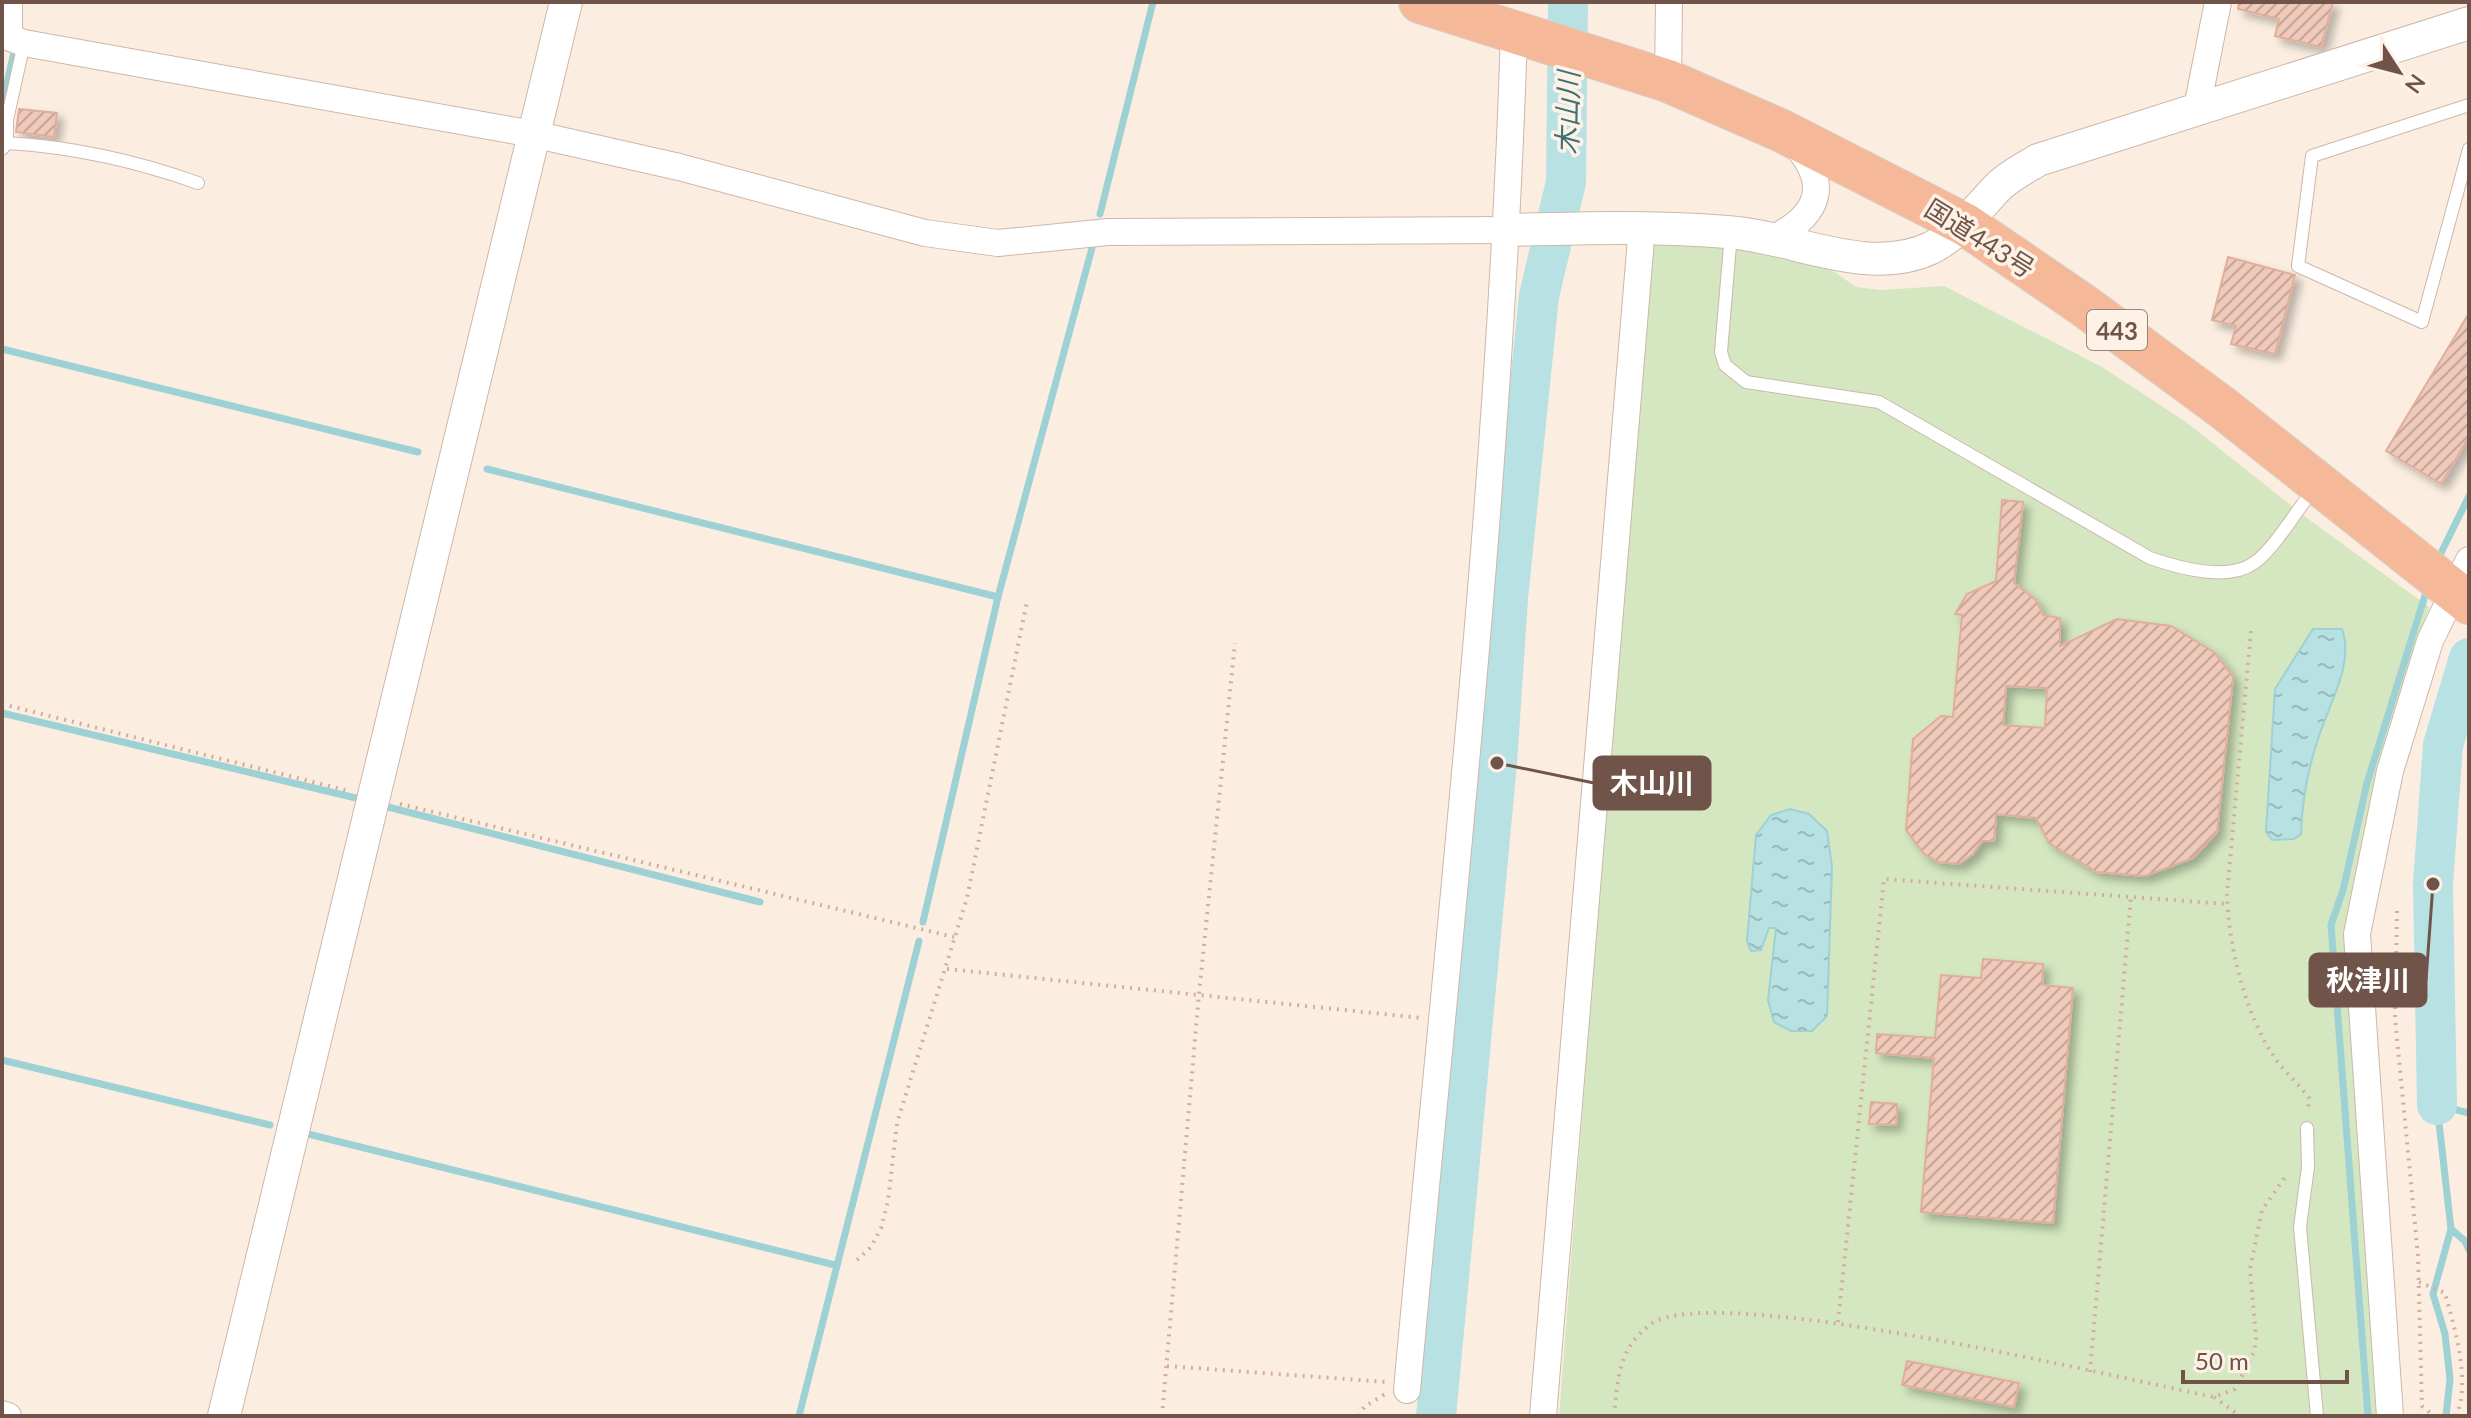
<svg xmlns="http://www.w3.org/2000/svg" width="2471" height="1418" viewBox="0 0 2471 1418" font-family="Lato,'Noto Sans JP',sans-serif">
<defs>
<pattern id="water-ripples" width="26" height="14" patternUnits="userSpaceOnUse" patternTransform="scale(2)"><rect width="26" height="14" fill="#b7e1e3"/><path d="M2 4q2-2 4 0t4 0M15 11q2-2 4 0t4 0" fill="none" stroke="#99b9ba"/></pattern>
<pattern id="building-hatch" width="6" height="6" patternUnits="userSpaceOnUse" patternTransform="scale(2)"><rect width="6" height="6" fill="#efc9ba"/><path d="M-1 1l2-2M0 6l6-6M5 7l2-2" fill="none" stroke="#c6a699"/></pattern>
<filter id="shadow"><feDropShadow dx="6" dy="6" stdDeviation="4" flood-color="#0004"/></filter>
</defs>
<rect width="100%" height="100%" fill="#fbeee1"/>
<path fill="#d4e7c0" d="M1650,239l52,3 54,11 77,18 23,16 24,3 64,-4 158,81 84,55 121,96 122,89 -46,145 -34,155 24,286 11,223h-825z"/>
<g fill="url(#water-ripples)" stroke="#9dd1d4" stroke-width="2">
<path d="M2313,629h29c13,36 -15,78 -25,113 -10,31 -15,60 -16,92l-7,5 -22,1 -6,-8 9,-143z"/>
<path d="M1790,809l19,5 18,17 5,36 -5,149 -15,15h-21l-17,-9 -6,-22 8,-72h-7l-8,22 -10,1 -4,-10 9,-106 15,-20z"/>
</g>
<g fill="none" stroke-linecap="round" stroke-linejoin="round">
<g stroke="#9dd1d4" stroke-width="7">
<path d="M2,106l11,-50"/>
<path d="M1100,214l53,-212"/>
<path d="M2,349l416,103"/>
<path d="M487,469l511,128"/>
<path d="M2438,559l31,-63"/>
<path d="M2,713l358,86"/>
<path d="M388,807l372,95"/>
<path d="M923,922l75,-325 94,-349"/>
<path d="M2,1060l268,65"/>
<path d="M304,1133l531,132"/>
<path d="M2451,1229l14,12 4,9"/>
<path d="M799,1416l120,-475"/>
<path d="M2368,1416l-37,-491 12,-35 24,-107 60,-194"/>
<path d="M2446,1416l4,-37 -5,-45 -12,-40 18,-65 -14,-124 32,8"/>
</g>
<g stroke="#b7e1e3" stroke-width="40">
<path d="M2437,1105l-4,-221 10,-139 26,-87"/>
<path d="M1436,1416l61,-653 11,-165 31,-302 27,-114 2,-180"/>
</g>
</g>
<g fill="url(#building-hatch)" stroke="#e1ae9b" stroke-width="2" fill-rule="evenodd" filter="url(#shadow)">
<path d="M2239,2h94l-12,45 -46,-11 4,-17 -41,-10z"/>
<path d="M19,109l38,4 -3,24 -38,-5z"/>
<path d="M2228,257l67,18 -20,79 -44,-10 5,-18 -24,-6z"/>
<path d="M2469,313v124l-28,47 -55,-33z"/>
<path d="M2002,500l21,2 -9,81 22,17 7,15 17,3v28l57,-27 54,7 44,27 18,24 -16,155 -24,26 -48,18 -48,-4 -48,-29 -13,-25 -40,-4 -2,27h-12l-9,13 -14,10 -20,-2 -15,-8 -18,-24 7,-91 28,-23 12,1 9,-102 -7,-1 12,-20 29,-13zM2006,686l41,2 -2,40 -42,-3z"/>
<path d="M1983,959l60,5 -1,21 31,3 -20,235 -132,-11 13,-154 -58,-5 1,-19 58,4 6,-63 40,3z"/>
<path d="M1871,1102l26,2 -1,21 -27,-1z"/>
<path d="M1907,1361l112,22 -5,24 -112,-22z"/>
</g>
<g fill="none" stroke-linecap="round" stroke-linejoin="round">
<defs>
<g id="service">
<path d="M2469,105l-157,51 -14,110 124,56 47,-173"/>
<path d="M7,143c67,4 127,17 191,40"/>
<path d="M2,149l5,-6v-23l17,-77"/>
<path d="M1731,233l-10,119 4,13 21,17 133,20 271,156c29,10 77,24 104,5 20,-14 43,-53 59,-73"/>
<path d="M2307,1128l1,39 -8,60 17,189"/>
</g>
<g id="minor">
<path d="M2,35l22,8 509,91 146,33 246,66 73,10 110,-11 400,-2"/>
<path d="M9,37v-35"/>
<path d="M1668,81l1,-79"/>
<path d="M2197,108l21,-106"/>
<path d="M1774,238c48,-25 56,-56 18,-97"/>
<path d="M1407,1390c41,-452 93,-904 107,-1358"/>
<path d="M2,1414l6,2"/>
<path d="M1543,1416l99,-1189"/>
<path d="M2390,1416l-33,-482 33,-163 40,-130 39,-81"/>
</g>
<g id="tertiary">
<path d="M1508,230c73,-2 146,-4 219,2 65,4 140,46 204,16 29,-15 45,-38 67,-61 11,-11 27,-19 40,-27l431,-137"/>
<path d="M224,1416l342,-1414"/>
</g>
<path id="trunk" d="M1420,2l248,79 114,50 184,94 117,80 140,103 246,195"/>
</defs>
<use href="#service" stroke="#cdb7ab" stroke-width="14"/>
<use href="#minor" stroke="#cdb7ab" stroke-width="28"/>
<use href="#tertiary" stroke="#cdb7ab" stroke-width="34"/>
<use href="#trunk" stroke="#d7cfcc" stroke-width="44"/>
<g stroke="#d3ac9d" stroke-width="4" stroke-dasharray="2 6" stroke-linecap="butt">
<path d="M2251,631l-24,263c1,49 18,120 46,161 9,15 25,28 36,43l-1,14"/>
<path d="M2,704l347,87"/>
<path d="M400,804l554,133"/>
<path d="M2397,911l-2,107 23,238 4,150 12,10"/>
<path d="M947,969l475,49"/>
<path d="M857,1260l14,-13 10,-19 7,-27 9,-78 70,-225 60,-297"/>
<path d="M2419,1282l26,11c10,35 26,91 11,123"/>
<path d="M1838,1322l46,-443 343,25"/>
<path d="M1167,1366l220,16"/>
<path d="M2090,1372l41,-476"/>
<path d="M2214,1397l26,19"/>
<path d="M1162,1416l37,-422 36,-351"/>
<path d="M1359,1416l5,-9 21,-13"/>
<path d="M1614,1416c4,-37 4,-68 37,-92 62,-44 472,55 563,73l21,-8 19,-37 2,-14 -6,-69 12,-59 26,-37"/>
</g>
<use href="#service" stroke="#fff" stroke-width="12"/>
<use href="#minor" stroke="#fff" stroke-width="26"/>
<use href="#tertiary" stroke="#fff" stroke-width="32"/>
<use href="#trunk" stroke="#f5b99a" stroke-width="42"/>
</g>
<g text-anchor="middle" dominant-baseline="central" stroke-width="7" stroke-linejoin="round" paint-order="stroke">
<rect fill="#fef2e6" stroke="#9b8378" stroke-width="2" x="2087" y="310" width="60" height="40" rx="6"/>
<g font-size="24" font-weight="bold" fill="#705349">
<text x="2117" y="330">443</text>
</g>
<g font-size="26" fill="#705349" stroke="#fef2e6">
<text transform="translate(1980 238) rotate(32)">国道443号</text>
</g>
<g font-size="28" font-style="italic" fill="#3e7276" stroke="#fef2e6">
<text transform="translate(1567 113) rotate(-89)">木山川</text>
</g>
</g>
<path fill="none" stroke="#705349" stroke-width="3" d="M1497 763L1594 783M2433 884L2426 980"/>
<g fill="#705349" stroke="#fef2e6" stroke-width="3">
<circle cx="1497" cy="763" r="8"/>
<circle cx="2433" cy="884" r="8"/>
</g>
<g fill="#705349" stroke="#705349" stroke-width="3">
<rect x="1594" y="757" width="116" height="52" rx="8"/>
<rect x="2310" y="954" width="116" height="52" rx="8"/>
</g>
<g font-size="28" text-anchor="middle" font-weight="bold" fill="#fff">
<text x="1652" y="793">木山川</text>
<text x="2368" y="990">秋津川</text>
</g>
<rect width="2471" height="1418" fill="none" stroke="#705349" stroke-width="8"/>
<g transform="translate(2399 72) rotate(126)" stroke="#fef2e6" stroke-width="6" paint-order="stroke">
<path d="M0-6L14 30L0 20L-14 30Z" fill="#705349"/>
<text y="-12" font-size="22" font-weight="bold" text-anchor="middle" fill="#705349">N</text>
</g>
<path d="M2183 1370v12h164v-12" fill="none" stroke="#705349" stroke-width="4"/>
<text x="2195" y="1370" font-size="24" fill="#705349" stroke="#fef2e6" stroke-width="6" paint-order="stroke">50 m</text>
</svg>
